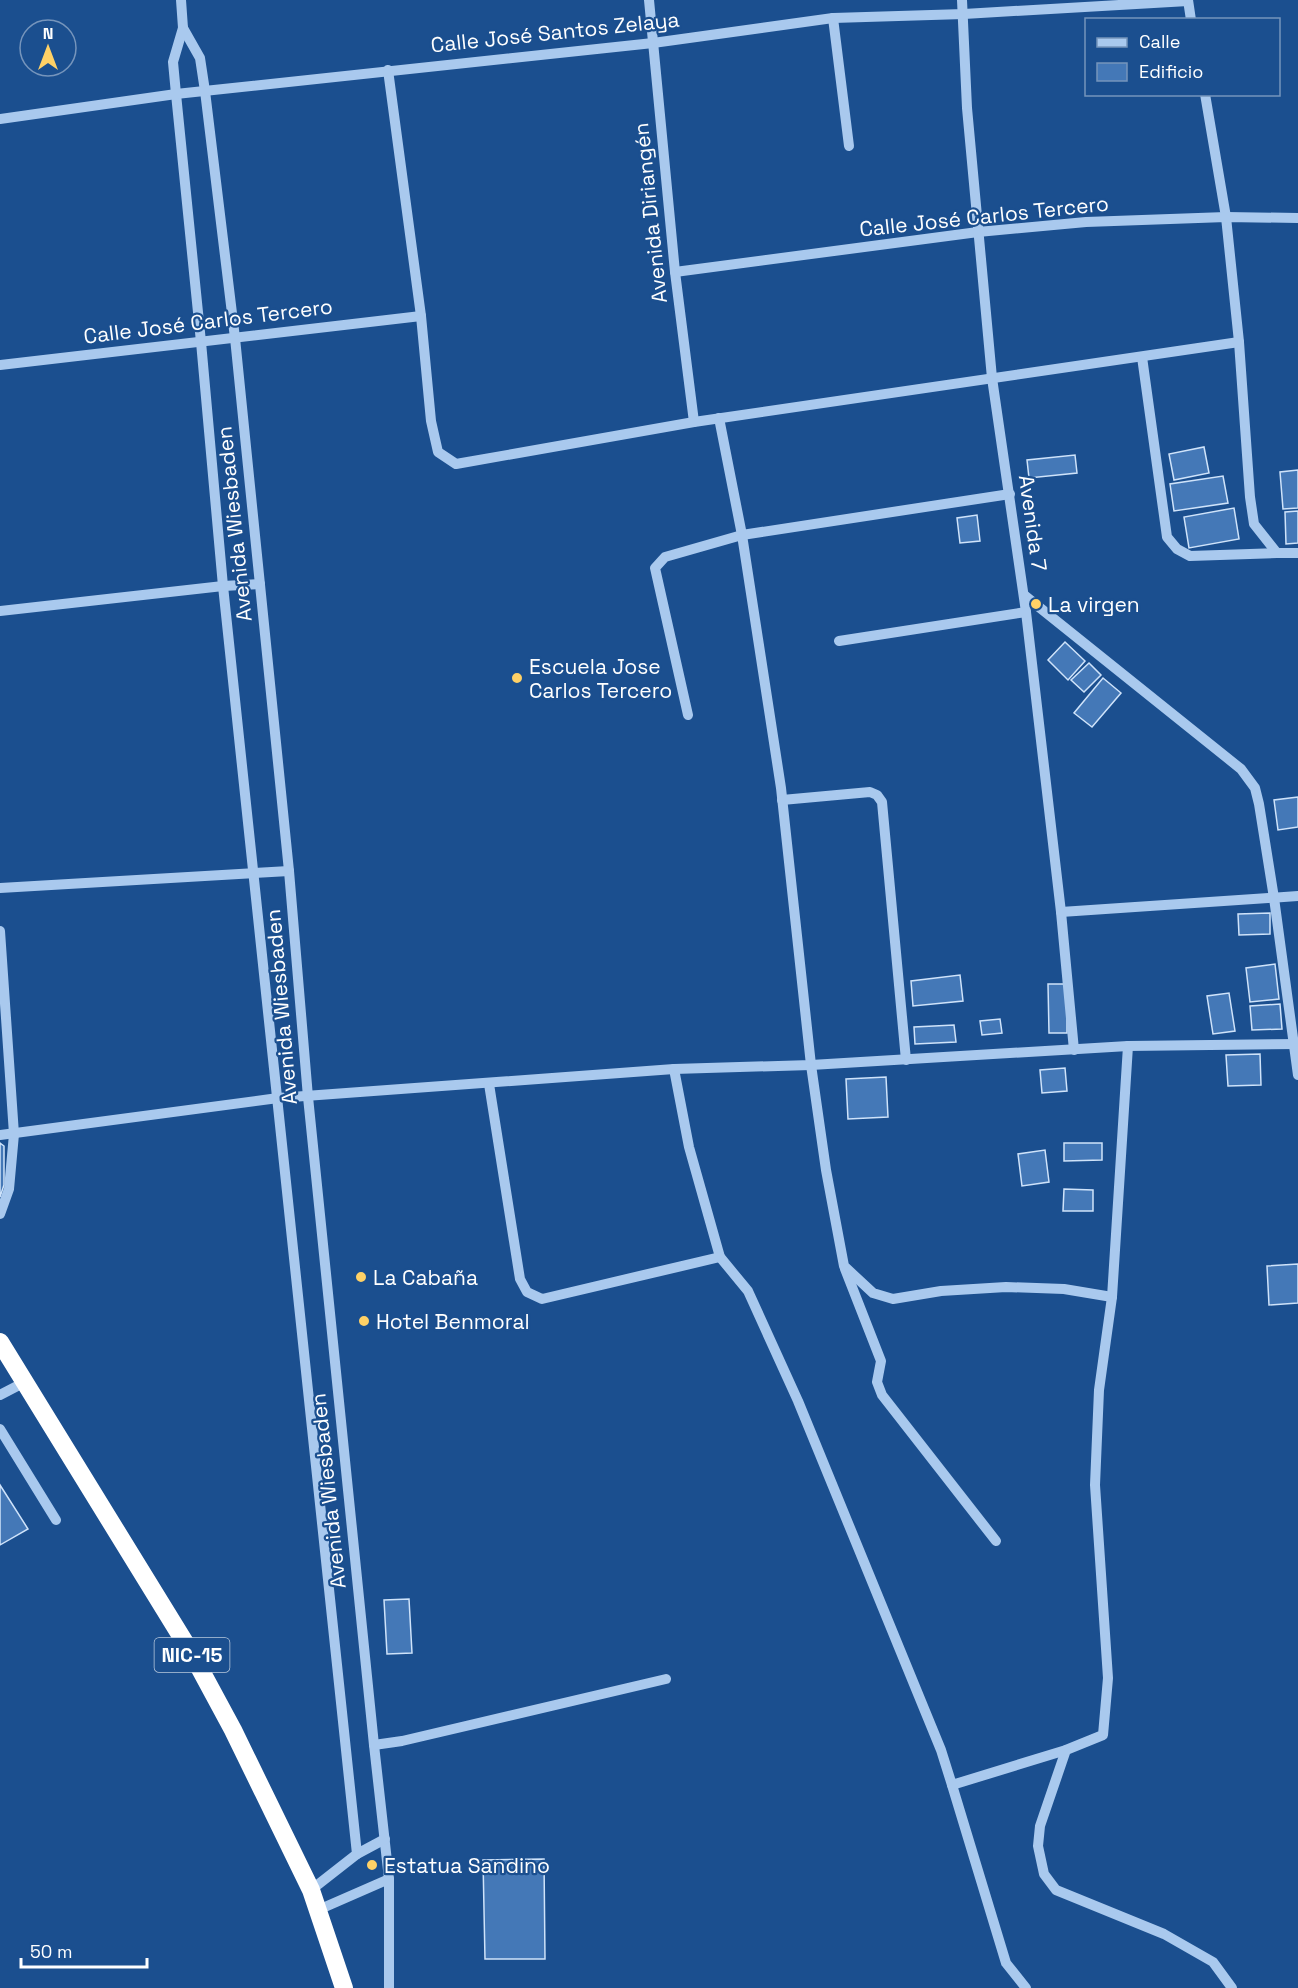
<svg xmlns="http://www.w3.org/2000/svg" width="1298" height="1988" viewBox="0 0 1298 1988" font-family="'Space Grotesk',sans-serif">
<rect width="100%" height="100%" fill="#1b4f8f"/>
<g fill="#4478b7" stroke="#cfe3fa" stroke-width="1.5">
<path d="M1204,447l5,26 -35,7 -5,-26z"/>
<path d="M1075,455l2,18 -48,5 -2,-18z"/>
<path d="M1298,470v38l-15,1 -3,-37z"/>
<path d="M1223,476l5,27 -54,8 -4,-27z"/>
<path d="M1234,508l5,31 -50,9 -5,-31z"/>
<path d="M1298,511v32l-12,1 -1,-32z"/>
<path d="M977,515l3,26 -20,2 -3,-25z"/>
<path d="M1065,642l20,19 -17,19 -20,-20z"/>
<path d="M1089,663l12,12 -17,17 -13,-12z"/>
<path d="M1103,678l18,15 -29,34 -18,-14z"/>
<path d="M1298,797v30l-20,3 -4,-30z"/>
<path d="M1270,913v21l-31,1 -1,-21z"/>
<path d="M1275,964l4,35 -29,3 -4,-34z"/>
<path d="M960,975l3,26 -50,5 -2,-25z"/>
<path d="M1048,984h19v49h-18z"/>
<path d="M1229,993l6,38 -22,3 -6,-38z"/>
<path d="M1280,1004l2,25 -30,1 -2,-24z"/>
<path d="M1000,1019l2,14 -20,2 -2,-14z"/>
<path d="M954,1025l2,17 -41,2 -1,-17z"/>
<path d="M1260,1054l1,31 -33,1 -2,-31z"/>
<path d="M1065,1068l2,23 -25,2 -2,-23z"/>
<path d="M886,1077l2,40 -40,2 -2,-40z"/>
<path d="M0,1143l4,3v39l-4,12z"/>
<path d="M1064,1143h38v17l-38,1z"/>
<path d="M1045,1150l4,32 -27,4 -4,-32z"/>
<path d="M1064,1189l29,1v21h-30z"/>
<path d="M1298,1264v39l-29,2 -2,-39z"/>
<path d="M0,1485l28,44 -28,16z"/>
<path d="M409,1599l3,54 -25,1 -3,-54z"/>
<path d="M544,1859l1,100h-60l-2,-99z"/>
</g>
<g fill="none" stroke-linecap="round" stroke-linejoin="round">
<g stroke="#a9c9ee" stroke-width="10">
<path d="M181,0l2,28 17,30 5,33 30,247 54,533 19,226 66,648 15,134v109"/>
<path d="M649,0l26,272 19,150"/>
<path d="M962,0l5,108 25,270 34,234 35,300 13,138"/>
<path d="M1188,0l3,20"/>
<path d="M833,18l16,128"/>
<path d="M183,28l-10,34 3,32 25,248 22,244 134,1268 -46,36"/>
<path d="M388,70l33,246 10,105 7,31 18,12 238,-42 545,-80"/>
<path d="M1205,94l21,123 13,125 11,155 4,27 23,29h21"/>
<path d="M0,119l176,-25 477,-51 180,-25 131,-4 224,-13"/>
<path d="M675,272l303,-40 108,-10 140,-5 72,1"/>
<path d="M1142,357l25,180 10,12 13,7 87,-3"/>
<path d="M0,365l421,-49"/>
<path d="M719,418l23,117 39,253 30,277 15,105 18,96 29,27 20,6 48,-8 65,-4 58,2 48,8"/>
<path d="M1024,595l217,174 14,19 4,16 15,94 24,177"/>
<path d="M0,611l223,-25 37,-2"/>
<path d="M839,641l187,-29"/>
<path d="M688,715l-33,-147 10,-11 77,-22 268,-41"/>
<path d="M782,800l88,-8 7,3 5,7 24,258"/>
<path d="M0,888l289,-17"/>
<path d="M1061,912l237,-16"/>
<path d="M0,931l14,203 -5,55 -9,25"/>
<path d="M674,1069l15,78 31,110 28,34 50,110 143,349 11,35 114,-35 37,-15 5,-57 -13,-193 4,-95 13,-93 16,-251"/>
<path d="M489,1084l31,195 7,13 15,7 178,-42"/>
<path d="M0,1135l278,-37 396,-29 137,-4 317,-19 170,-2"/>
<path d="M845,1269l36,92 -4,21 5,13 114,146"/>
<path d="M0,1395l25,-13"/>
<path d="M0,1429l56,91"/>
<path d="M374,1745l28,-4 264,-62"/>
<path d="M1066,1750l-26,76 -2,20 6,28 12,16 108,44 49,28 19,26"/>
<path d="M952,1785l54,178 20,25"/>
<path d="M357,1854l28,-15"/>
<path d="M318,1910l71,-31"/>
</g>
<path stroke="#fff" stroke-width="18" d="M0,1342l192,312 41,76 78,160 33,98"/>
</g>
<g fill="#ffd166" stroke="#1b4f8f" stroke-width="2">
<circle cx="1036" cy="604" r="6"/>
<circle cx="517" cy="678" r="6"/>
<circle cx="361" cy="1277" r="6"/>
<circle cx="364" cy="1321" r="6"/>
<circle cx="372" cy="1865" r="6"/>
</g>
<g text-anchor="middle" dominant-baseline="central" stroke-width="4.5" stroke-linejoin="round" paint-order="stroke">
<rect fill="#1b4f8f" stroke="#bbcadd" stroke-width="1.5" x="154.5" y="1638" width="75" height="34" rx="4.5"/>
<g font-size="20" font-weight="bold" fill="#fff">
<text x="192" y="1655">NIC-15</text>
</g>
<g font-size="21" fill="#fff" stroke="#1b4f8f">
<text transform="translate(555 32) rotate(-6)">Calle José Santos Zelaya</text>
<text transform="translate(650 213) rotate(-96)">Avenida Diriangén</text>
<text transform="translate(984 216) rotate(-6)">Calle José Carlos Tercero</text>
<text transform="translate(208 321) rotate(-7)">Calle José Carlos Tercero</text>
<text transform="translate(1033 523) rotate(82)">Avenida 7</text>
<text transform="translate(234 524) rotate(-96)">Avenida Wiesbaden</text>
<text transform="translate(281 1007) rotate(-95)">Avenida Wiesbaden</text>
<text transform="translate(328 1491) rotate(-96)">Avenida Wiesbaden</text>
</g>
<g font-size="21" fill="#fff" stroke="#1b4f8f" text-anchor="start">
<text x="1048" y="604">La virgen</text>
<text x="529" y="666">Escuela Jose<tspan x="529" dy="24">Carlos Tercero</tspan></text>
<text x="373" y="1277">La Cabaña</text>
<text x="376" y="1321">Hotel Benmoral</text>
<text x="384" y="1865">Estatua Sandino</text>
</g>
</g>
<rect x="1085" y="18" width="195" height="78" fill="#1b4f8f" stroke="#7695bc" stroke-width="1.5"/>
<rect x="1097" y="38" width="30" height="9" fill="#a9c9ee" stroke="#7695bc" stroke-width="1.5"/>
<text x="1139" y="48" font-size="18" fill="#ffffff">Calle</text>
<rect x="1097" y="63" width="30" height="18" fill="#4478b7" stroke="#7695bc" stroke-width="1.5"/>
<text x="1139" y="78" font-size="18" fill="#ffffff">Edificio</text>
<g transform="translate(48 48)"><circle r="28" fill="#1b4f8f" stroke="#7695bc" stroke-width="1.5"/>
<path d="M0-4.5L10 22L0 15L-10 22Z" fill="#ffd166"/>
<text y="-9" font-size="16" font-weight="bold" text-anchor="middle" fill="#ffffff">N</text>
</g>
<path d="M21 1958v9h126v-9" fill="none" stroke="#ffffff" stroke-width="3"/>
<text x="30" y="1958" font-size="18" fill="#ffffff" stroke="#1b4f8f" stroke-width="4.5" paint-order="stroke">50 m</text>
</svg>
